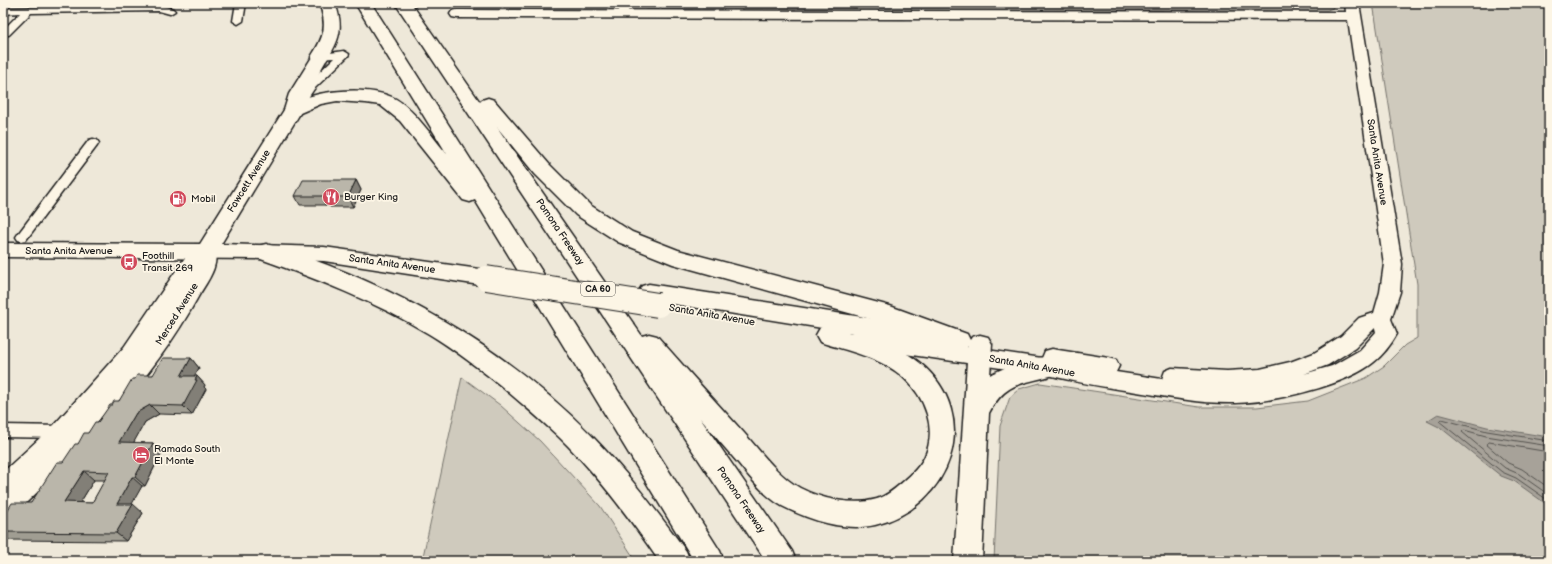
<svg xmlns="http://www.w3.org/2000/svg" width="1552" height="564" viewBox="0 0 1552 564" font-family="'Balsamiq Sans',sans-serif">
<rect width="100%" height="100%" fill="#eee8d9"/>
<filter id="ink" filterUnits="userSpaceOnUse"><feTurbulence type="fractalNoise" baseFrequency=".025" numOctaves="2"/><feDisplacementMap in="SourceGraphic" scale="8" xChannelSelector="R" yChannelSelector="G"/><feConvolveMatrix kernelMatrix="1 2 1 2 8 2 1 2 1" color-interpolation-filters="sRGB"/></filter>
<g filter="url(#ink)">
<g fill="#cfcabd" stroke="#76736c">
<path d="M647,3h685l1,5 -6,2 -681,-2z"/>
<path d="M1373,3h176v558h-555l6,-135 10,-29 9,-8 21,-6 159,24h58l51,-6 58,-23 18,-12 21,-21 12,-7v-54z"/>
<path d="M462,377l38,28 40,36 60,65 36,55h-214z"/>
</g>
<path fill="#a7a299" stroke="#6f6c67" d="M1438,414l49,13 62,10v69l-35,-25 -13,-5 -60,-48 -14,-7z"/>
<g fill="none" stroke-linecap="round" stroke-linejoin="round">
<g stroke="#54524e" stroke-width="1">
<path d="M1549,441l-62,-10 -46,-12 -2,2 63,51 14,6 33,23"/>
<path d="M1549,446l-63,-10 -22,-6 -2,2 43,36 14,6 30,21"/>
<path d="M1549,452l-60,-10 -3,2 22,19 14,6 27,19"/>
</g>
<defs>
<g id="street">
<path d="M236,3h10l-3,18 -5,3 -5,-3z"/>
<path d="M621,3h10l-5,13 -3,1 -5,-3z"/>
<path d="M160,5l13,4 2,2 -5,3 -11,-3 -128,2 -22,22h-6v-5l17,-17 -17,1v-6z"/>
<path d="M344,51l5,3 -1,2 -34,33 -8,12h-8l-1,-2 9,-14 28,-27 -18,1 -1,-2 1,-2z"/>
<path d="M93,139l4,1 2,3 -2,3 -71,94 -4,1 -4,-1 -2,-3 2,-3 71,-94z"/>
<path d="M3,425l59,1 5,1 2,5 -2,5 -5,1 -59,-1z"/>
</g>
<g id="secondary">
<path d="M1345,3h14l43,261 -2,28 -9,27 6,15c-5,9 -14,21 -23,28 -29,24 -100,40 -138,41 -31,1 -62,-5 -93,-10 -32,-5 -64,-10 -95,-18l-191,-28 -7,-2 -3,-6 3,-6 7,-2 185,27 3,-7 7,-2 57,9 7,2 3,6 -3,6 46,7 3,-8 7,-3 55,3 33,-2 30,-7 24,-9 27,-17 18,-18 15,-5 6,-21 4,-28 -36,-244 -891,-2 -5,-1 -2,-3 2,-3 5,-1 889,2zM1375,328l1,4 -16,18 -28,16 -28,8 24,-9 27,-17z"/>
<path d="M206,245l7,2c9,17 -7,36 -15,50 -47,86 -116,154 -187,220l-8,3v-48l51,-47 70,-78 60,-88 15,-12z"/>
</g>
<g id="primary">
<path d="M320,52l6,2 2,3 -21,37 -5,16 -81,134 103,3 162,23 7,2 3,6 -3,6 -7,2 -162,-25 -58,-2 -263,-2v-14l197,1 84,-134 5,-16 23,-37 2,-3z"/>
<path d="M649,284l297,46 8,3 3,6 -3,6 -8,3 -297,-48 -7,-2 -4,-6 4,-6z"/>
</g>
<g id="highway">
<path d="M319,3h16c9,24 5,37 -9,58l-6,1 -6,-1 -3,-4c13,-20 17,-31 8,-54z"/>
<path d="M355,3h16l349,548 4,10h-30l-219,-361 -5,2 -7,-2 -63,-79 -20,-16 -14,-2 -29,-2 -16,3 -28,12 -6,-2 -3,-4c3,-5 9,-7 15,-10 24,-10 68,-14 93,-3 19,8 41,41 55,57z"/>
<path d="M395,3h16l69,99 2,-2 6,-2 6,2 55,64 41,41 42,27 46,18 212,56 77,28 3,6 2,-3 8,-2 8,2 4,7 -2,31c12,-7 44,-18 57,-18 3,0 7,2 9,3l4,7 -4,7c-31,11 -49,5 -67,39l-7,148h-28l14,-215 -1,2 -8,2 -74,-27 -212,-59 -55,-22 -42,-27 -41,-41 -38,-47 145,209 7,-2 8,2c29,33 58,65 87,97 17,19 34,43 56,55 21,11 53,18 77,11 10,-3 19,-11 27,-18 8,-7 15,-14 20,-23 14,-28 1,-62 -21,-81 -23,-20 -56,-26 -83,-35l-4,-7 4,-7 8,-2c30,10 67,16 92,37 64,53 31,144 -45,162 -30,7 -66,-5 -93,-19 -17,-10 -31,-27 -43,-42 -13,-15 -26,-30 -39,-46l92,133 4,10h-30z"/>
<path d="M266,244c123,37 237,101 327,193 34,35 64,74 93,114l4,10h-31c-30,-44 -62,-87 -100,-124 -19,-18 -39,-35 -59,-52 -23,-18 -46,-36 -71,-51 -53,-32 -112,-55 -171,-76l-3,-6 3,-6z"/>
</g>
</defs>
<use href="#street" stroke="#1c1c1c" stroke-width="3"/>
<use href="#secondary" stroke="#1c1c1c" stroke-width="3"/>
<use href="#primary" stroke="#1c1c1c" stroke-width="3"/>
<use href="#highway" stroke="#1c1c1c" stroke-width="3"/>
<use href="#street" fill="#fcf5e5" fill-rule="evenodd"/>
<use href="#secondary" fill="#fcf5e5" fill-rule="evenodd"/>
<use href="#primary" fill="#fcf5e5" fill-rule="evenodd"/>
<use href="#highway" fill="#fcf5e5" fill-rule="evenodd"/>
<defs>
<path id="primary-bridge" d="M486,278l172,27"/>
</defs>
<use href="#primary-bridge" stroke="#1c1c1c" stroke-width="26" stroke-linecap="butt"/>
<use href="#primary-bridge" stroke="#fcf5e5" stroke-width="24"/>
</g>
<g fill="#a09d92" stroke="#1c1c1c" fill-rule="evenodd">
<path d="M356,180l5,10 -8,17h-23v-1l-6,-1h-24l-5,-9z"/>
<path d="M191,358l8,10 -5,8h3l8,9 -1,2 2,2 -14,26 -33,-1 -14,8 -12,21h20l9,9 -17,34h-3l-11,18 12,9 -17,28 -119,-1 -2,-2h-2v-22h1l27,-13 47,-59 10,-11 24,-28 7,-4 16,-22 18,-4zM94,480h11l-13,23h-12z"/>
</g>
<g fill="#827f77" stroke="#1c1c1c">
<path d="M356,180l5,10 -8,17 -5,-10z"/>
<path d="M191,358l8,10 -10,17 -8,-9z"/>
<path d="M197,376l8,9 -1,2 2,2 -14,26 -9,-9z"/>
<path d="M150,405l9,9 -14,8 -16,29 -10,-9 17,-29z"/>
<path d="M153,443l9,9 -17,34 -10,-9z"/>
<path d="M84,471l10,9 -19,31 -11,-9z"/>
<path d="M132,477l10,9 -15,27 -10,-9z"/>
<path d="M133,504l10,9 -17,28 -10,-8z"/>
</g>
<g fill="#bab6aa" stroke="#1c1c1c" fill-rule="evenodd">
<path d="M303,180h53l-8,17h-23v-1h-30z"/>
<path d="M163,358h28l-10,18h16l-2,4h2l-14,26 -33,-1 -14,8 -17,29 34,1 -18,34h-3l-15,27h16l-17,29 -113,-1v-16h1l8,-13h19l26,-41h6l12,-18h3l6,-11h4l7,-11h3l12,-17h2l2,-4h5l13,-22h3l2,-4h16zM84,471l25,1 -17,31 -28,-1z"/>
</g>
</g>
<defs>
<symbol id="restaurant-disc" viewBox="-11 -11 22 22"><circle r="9.5" fill="#d1495b" stroke="#fcf5e5"/><path d="M-5-6h1v4h1v-4h1v4h1v-4h1v5L-1.5 .5V6h-2V.5L-5-1ZM5-6V6H3V1.5H1.5Q1.5-4 5-6Z" fill="#fff"/></symbol>
<symbol id="fuel-disc" viewBox="-11 -11 22 22"><circle r="9.5" fill="#d1495b" stroke="#fcf5e5"/><path d="M-5.5-6h7V0h2V4h1.3V-2.5L3-4.5l.8-.8L6-3V5H2.5V1h-1V6h-7ZM-4.2-4.7v3.2H.2V-4.7Z" fill="#fff"/></symbol>
<symbol id="bus-disc" viewBox="-11 -11 22 22"><circle r="9.5" fill="#d1495b" stroke="#fcf5e5"/><path d="M-5-6H5V4H4V6H2V4H-2V6H-4V4H-5ZM-3.5-4V0h7V-4ZM-3.5 1.2v1.5H-2V1.2ZM2 1.2v1.5H3.5V1.2Z" fill="#fff"/></symbol>
<symbol id="hotel-disc" viewBox="-11 -11 22 22"><circle r="9.5" fill="#d1495b" stroke="#fcf5e5"/><path d="M-6-4.5h1.5V1H6V5H4.5V3h-9V5H-6ZM-4 0a1.8 1.8 0 1 1 3.6 0ZM.5 0V-2.5h3Q6-2.5 6 0Z" fill="#fff"/></symbol>
</defs>
<g fill-rule="evenodd">
<use href="#restaurant-disc" x="321" y="187" width="20" height="20"/>
<use href="#fuel-disc" x="168" y="189" width="20" height="20"/>
<use href="#bus-disc" x="119" y="252" width="20" height="20"/>
<use href="#hotel-disc" x="131" y="445" width="20" height="20"/>
</g>
<g text-anchor="middle" dominant-baseline="central" stroke-width="3.5" stroke-linejoin="round" paint-order="stroke">
<rect fill="#fcf5e5" stroke="#5f5d58" stroke-width="1" x="581" y="282" width="34" height="14" rx="3"/>
<g font-size="9" font-weight="bold" fill="#1c1c1c">
<text x="598" y="289">CA 60</text>
</g>
<g font-size="10" fill="#1c1c1c" stroke="#fcf5e5">
<text transform="translate(1377 162) rotate(81)">Santa Anita Avenue</text>
<text transform="translate(249 181) rotate(-58)">Fawcett Avenue</text>
<text transform="translate(560 232) rotate(56)">Pomona Freeway</text>
<text x="69" y="251">Santa Anita Avenue</text>
<text transform="translate(392 264) rotate(8)">Santa Anita Avenue</text>
<text transform="translate(177 314) rotate(-58)">Merced Avenue</text>
<text transform="translate(712 315) rotate(10)">Santa Anita Avenue</text>
<text transform="translate(1032 366) rotate(10)">Santa Anita Avenue</text>
<text transform="translate(741 500) rotate(56)">Pomona Freeway</text>
</g>
<g font-size="10" fill="#1c1c1c" stroke="#fcf5e5" text-anchor="start">
<text x="344" y="197">Burger King</text>
<text x="191" y="199">Mobil</text>
<text x="142" y="256">Foothill<tspan x="142" dy="12">Transit 269</tspan></text>
<text x="154" y="449">Ramada South<tspan x="154" dy="12">El Monte</tspan></text>
</g>
</g>
<rect width="1552" height="564" fill="none" stroke="#fcf5e5" stroke-width="16"/>
<rect x="8" y="8" width="1536" height="548" fill="none" stroke="#1c1c1c" stroke-width="1.5" filter="url(#ink)"/>
</svg>
